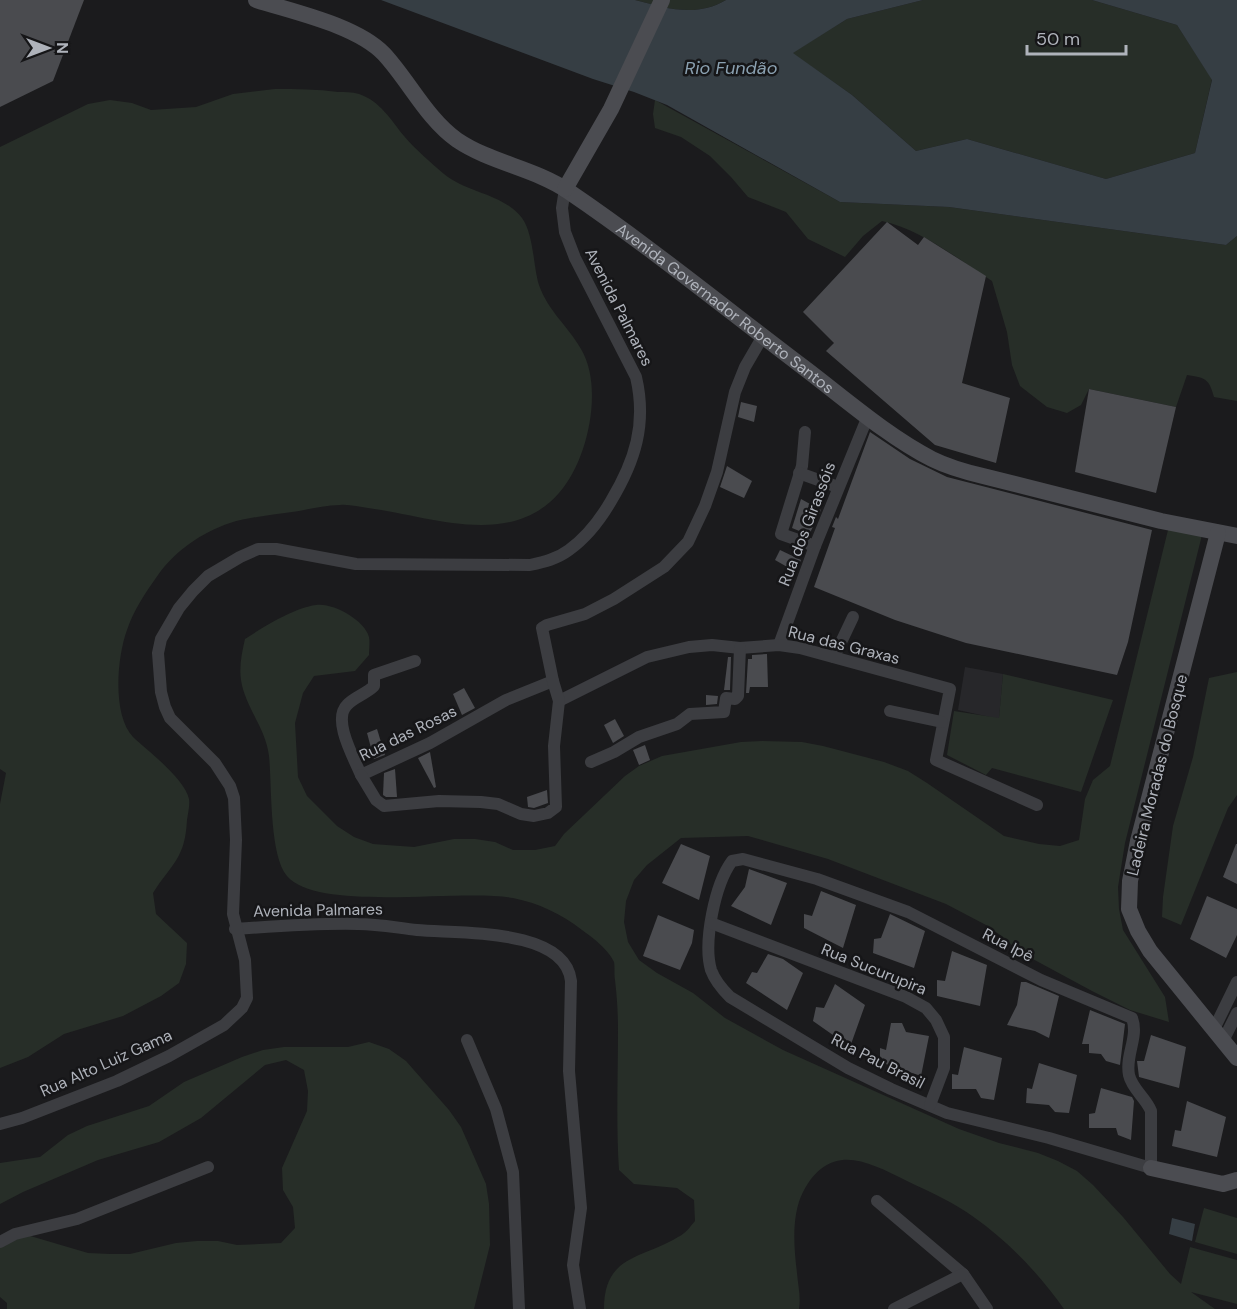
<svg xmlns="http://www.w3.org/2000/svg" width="1237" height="1309" viewBox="0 0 1237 1309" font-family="'DM Sans',sans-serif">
<rect width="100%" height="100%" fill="#1b1b1d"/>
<path fill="#27272a" d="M965,667l38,7 -4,45 -41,-9z"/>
<g fill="#272e28">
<path d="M635,0h91c-30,18 -60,8 -91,0z"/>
<path d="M923,0h169l85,25 35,54 -17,74 -89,26 -139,-40 -51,12 -64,-56 -60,-42 55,-34z"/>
<path d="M275,89c21,0 42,0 63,3 6,0 14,0 21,2 21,7 32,26 45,42 11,13 27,27 40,38 23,19 60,20 78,44 12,17 11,48 17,67 9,26 29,41 42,64 23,38 7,112 -22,144 -49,56 -129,23 -191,15 -9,-1 -19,-4 -28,-3 -16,0 -33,5 -48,7 -20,3 -43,5 -62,11 -28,9 -56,29 -72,52 -12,17 -25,36 -31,55 -10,27 -15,85 6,107 15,14 52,42 56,62 1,6 -1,14 -2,21 -2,39 -15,43 -34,73l3,21 31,29 -1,21 -7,19 -18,13 -38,20 -59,18 -36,23 -28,11v-264l6,-31 -6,-4v-622l88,-43 22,-4 22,3 19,7 45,-3 37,-13z"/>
<path d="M655,100l185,102 109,5 277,38 11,-9v165l-23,-4c-5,-19 -9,-19 -27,-22l-11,32 -87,-18 -8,16 -14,8 -20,-6 -27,-21 -8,-21 -5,-33 -15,-51c-34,-22 -70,-51 -110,-60l-19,15 -18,21 -37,-18 -22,-27 -38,-15 -17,-20 -21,-21 -29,-19 -26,-9 -2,-14z"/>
<path d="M1169,526l33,9 -77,308 -7,44 1,22 4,21 42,67 4,25 -39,-12 -38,-19 -74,-40 -15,-14 -17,-12 -40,-21 -118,-45 -80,-23 -67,2 -34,27 -13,15 -8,21 -2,21 4,20 11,18 18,13 36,20 32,25 58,32 176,79 40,14 39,10 20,8 19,10 16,14 30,32 47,57 11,10 9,-37 47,13v44l-46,-12 24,17h-151c-24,-34 -55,-67 -89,-91 -20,-15 -45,-26 -68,-37 -40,-20 -77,-40 -104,11 -12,24 -9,56 -6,81 1,13 4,23 2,36h-195c0,-55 39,-50 74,-72 7,-3 12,-10 17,-16l-1,-21 -17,-12 -43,-4 -15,-14c-3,-46 -1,-93 -1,-140 0,-17 -1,-33 -3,-50 -1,-5 0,-13 -1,-18 -5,-12 -22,-25 -32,-32 -20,-16 -44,-27 -69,-32 -51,-10 -194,15 -226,-22 -18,-21 -15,-92 -18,-120 -3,-28 -24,-49 -28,-76 -2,-14 1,-28 4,-41 18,-12 49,-31 71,-34 16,-3 49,15 53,32 1,5 0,13 0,18l-14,16 -41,5 -11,17 -8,30 3,54 9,19 30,30 17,11 19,7 41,3 40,-8h21l20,3 18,8h22l20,-4 9,-12 61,-58 14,-10 23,-10 79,-14 21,-1 40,1 21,4 61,16 24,9 19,12 77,53 35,8 21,2 19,-6 6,-41 8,-19 17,-14z"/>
<path d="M1237,672v123l-9,13 -47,117 -19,-8 1,-20 10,-71 20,-69 16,-79z"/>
<path d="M1003,674l110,26 -32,92 -89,-24 -6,7 -39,-20 7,-44 45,7z"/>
<path d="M369,1042l20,7 17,12 43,49 12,17 25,57 3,20 1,41 -16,64h-467v-6l-7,-6v-55l27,-7 61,18 22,1h20l46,-11 21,-2h21l19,4 44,-2 14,-15 -2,-21 -10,-17 -1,-22 25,-57 1,-20 -4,-21 -18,-10 -21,5 -64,53 -42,24 -61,18 -75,32 -23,12v-41l40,-6 28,-22 19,-9 62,-20 35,-24 58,-25 21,-7 21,-3h64z"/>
<path d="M1204,1208l33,10v36l-42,-12z"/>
</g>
<g fill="#363e44">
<path d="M381,0h254c31,8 61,18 91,0h197l-76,19 -54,34 59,42 64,56 51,-12 139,40 89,-26 17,-73 -35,-55 -85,-25h145v236l-11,9 -277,-38 -109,-5 -173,-97 -33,-13 -41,-13z"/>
<path d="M1172,1218l23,6 -3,17 -23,-7z"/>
</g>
<g fill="#4a4b4f">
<path d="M0,0h84l-31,81 -53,26z"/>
<path d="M887,222l31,23 6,-8 62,39 -24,107 48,15 -14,65 -61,-18 -109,-94 8,-8 -31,-31z"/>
<path d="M1089,389l87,18 -20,86 -81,-21z"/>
<path d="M741,402l16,4 -3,16 -16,-5z"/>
<path d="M870,432l40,27 37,18 205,53 -24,112 -11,33 -151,-32 -71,-23 -81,-33 21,-59 -3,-1 4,-10 2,2z"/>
<path d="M727,466l25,15 -8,17 -24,-11z"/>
<path d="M801,499l20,11 -12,25 -17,-7z"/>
<path d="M780,550l21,10 -5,12 -21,-12z"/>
<path d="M767,654l1,33h-18l-1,6h-3l2,-34h4v-4z"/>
<path d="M728,657h3l-1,33h-6z"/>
<path d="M464,688l11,20 -13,7 -9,-21z"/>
<path d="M706,695l12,1 -1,8 -11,1z"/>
<path d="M615,719l9,17 -11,7 -9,-18z"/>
<path d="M377,729l8,26 -11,4 -7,-26z"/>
<path d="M645,745l5,15 -11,5 -6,-15z"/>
<path d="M430,752l6,35 -2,1 -16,-30z"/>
<path d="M395,769l2,28h-11l-3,-2 1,-22z"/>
<path d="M547,790l1,13 -14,5 -6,-1 -1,-10z"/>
<path d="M681,844l29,12 -11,44 -37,-17z"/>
<path d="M1236,844h1v40l-14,-7z"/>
<path d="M749,869l38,14 -16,42 -40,-19 14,-19z"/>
<path d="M821,891l35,14 -13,43 -39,-20v-14l8,2z"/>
<path d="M1207,896l30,13v26l-11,23 -36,-19z"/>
<path d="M890,914l35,17 -11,37 -41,-15 1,-14 7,-1z"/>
<path d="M658,915l36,15 -2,13 -12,27 -37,-14z"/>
<path d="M952,951l35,14 -7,41 -43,-10v-16l8,1z"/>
<path d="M768,954l15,5 20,14 -16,37 -41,-27 6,-11 5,1z"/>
<path d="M1021,982h5l33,14 -10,42 -14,-7 -28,-6 10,-20z"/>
<path d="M835,984l30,21 -15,42 -37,-26 3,-14 8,1z"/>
<path d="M1090,1010l35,14 -5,41 -14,-4 -5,-7 -12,-1v-9h-7z"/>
<path d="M891,1023h11l4,9 23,4 -8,40 -41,-14v-14l6,2z"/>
<path d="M1151,1035l35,12 -7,41 -40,-11 -2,-16h7z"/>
<path d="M964,1047l38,11 -8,42 -13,-2 -5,-9h-24v-15l6,1z"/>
<path d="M1039,1063l38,12 -8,38 -14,-1 -6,-7 -23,-2 1,-15 5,1z"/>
<path d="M1101,1088l31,9 2,4 -3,39 -13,-5 -2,-7h-27v-14l6,-1z"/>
<path d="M1187,1101l39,16 -9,40 -45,-11 3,-16 6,1z"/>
</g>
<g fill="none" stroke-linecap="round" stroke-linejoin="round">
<g stroke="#3c3d41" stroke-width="12">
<path d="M805,432l-3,34 -21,68 34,12"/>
<path d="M799,473l39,14"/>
<path d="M779,645l36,-99 53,-130"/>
<path d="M834,657l19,-40"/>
<path d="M415,661l-41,14v11c-8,8 -20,11 -27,19 -15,15 7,53 14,70l69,-32 76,-43 47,-19"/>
<path d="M559,701l88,-44 42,-10 23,-2 28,3 39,-3 21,3 150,41 -14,71 101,45"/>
<path d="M890,711l52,11"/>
<path d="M591,762l23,-10 25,-15 38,-13 13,-10 34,-2 2,-14 9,1 3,-3 2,-48"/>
<path d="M361,775l15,25 8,6 55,-5 42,1 17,2 23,10 13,2 14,-3 8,-6 -2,-61 5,-45 -6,-20 -11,-53 5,-3 38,-11 29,-15 50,-32 24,-25 17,-36 12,-34 18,-80 10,-25 18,-31"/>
<path d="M743,859l74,20 91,33 133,68 91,38c7,19 -7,37 -3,57 3,14 17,23 22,36v57l-102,-30 -102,-25 -56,-24 -43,-21 -118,-71c-8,-8 -15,-16 -19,-27 -8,-28 4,-86 21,-109z"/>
<path d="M711,923l195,74 20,11 10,12 8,17v31l-14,37"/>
<path d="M235,929c41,-3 82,-6 123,-5 20,0 40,4 59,6 39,4 148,-3 154,51l-2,90 12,137 -8,57 7,44"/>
<path d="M1214,1029l23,-47"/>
<path d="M467,1040l29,69 17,63 6,137"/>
<path d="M1223,1041l14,-28"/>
<path d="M0,1124l22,-6 95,-37 52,-25 55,-31 18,-17 5,-10 -2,-38 -12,-46 3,-74 -2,-42 -4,-12 -15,-23 -45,-45 -5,-11 -4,-15 -3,-39 3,-14 18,-31 14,-17 15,-15 32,-19 18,-8h18l80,15 174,1c14,-3 27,-6 39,-15 18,-13 31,-30 42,-49 24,-40 36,-77 25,-124l-61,-119 -10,-26 -3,-24 3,-19"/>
<path d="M877,1201l86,73 24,35"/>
<path d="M0,1242l15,-8 62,-15 131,-52"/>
<path d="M894,1309l69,-35"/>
</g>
<g stroke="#4b4c51" stroke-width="16">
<path id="s1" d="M256,0c37,12 100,25 128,54 25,27 43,65 73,86 34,23 77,28 111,51 81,55 157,117 235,176 41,31 84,69 129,92 16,8 34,13 51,17l178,45 76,15"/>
<path d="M565,189l46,-80 51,-109"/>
<path d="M1218,533l-80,308 -8,40 -1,28 9,22 12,20 87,107"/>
<path d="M1151,1168l72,16 14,-4"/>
</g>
</g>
<g text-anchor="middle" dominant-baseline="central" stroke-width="5" stroke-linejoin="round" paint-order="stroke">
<g font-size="16" fill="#afb3bb" stroke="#161618">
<text transform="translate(619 307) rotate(63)">Avenida Palmares</text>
<text stroke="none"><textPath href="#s1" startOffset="572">Avenida Governador Roberto Santos</textPath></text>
<text transform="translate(807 524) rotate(-69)">Rua dos Girassóis</text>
<text transform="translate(844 645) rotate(14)">Rua das Graxas</text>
<text transform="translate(408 733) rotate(-26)">Rua das Rosas</text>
<text transform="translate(1157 775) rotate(-76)">Ladeira Moradas do Bosque</text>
<text transform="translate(318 910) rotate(-1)">Avenida Palmares</text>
<text transform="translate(1008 945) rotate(27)">Rua Ipê</text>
<text transform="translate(874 969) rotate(22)">Rua Sucurupira</text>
<text transform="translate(878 1061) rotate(27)">Rua Pau Brasil</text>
<text transform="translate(106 1063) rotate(-24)">Rua Alto Luiz Gama</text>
</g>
<g font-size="18" font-style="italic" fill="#8ba1b1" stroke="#161618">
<text x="731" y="68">Rio Fundão</text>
</g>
</g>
<g transform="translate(48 48) rotate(90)" stroke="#161618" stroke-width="4.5" paint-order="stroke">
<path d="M0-4.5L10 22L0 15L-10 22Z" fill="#afb3bb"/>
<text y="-9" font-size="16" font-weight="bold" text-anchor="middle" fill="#afb3bb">N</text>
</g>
<path d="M1027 45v9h99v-9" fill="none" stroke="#afb3bb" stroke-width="3"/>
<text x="1036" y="45" font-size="18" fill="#afb3bb" stroke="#161618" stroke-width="4.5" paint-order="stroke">50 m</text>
</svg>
